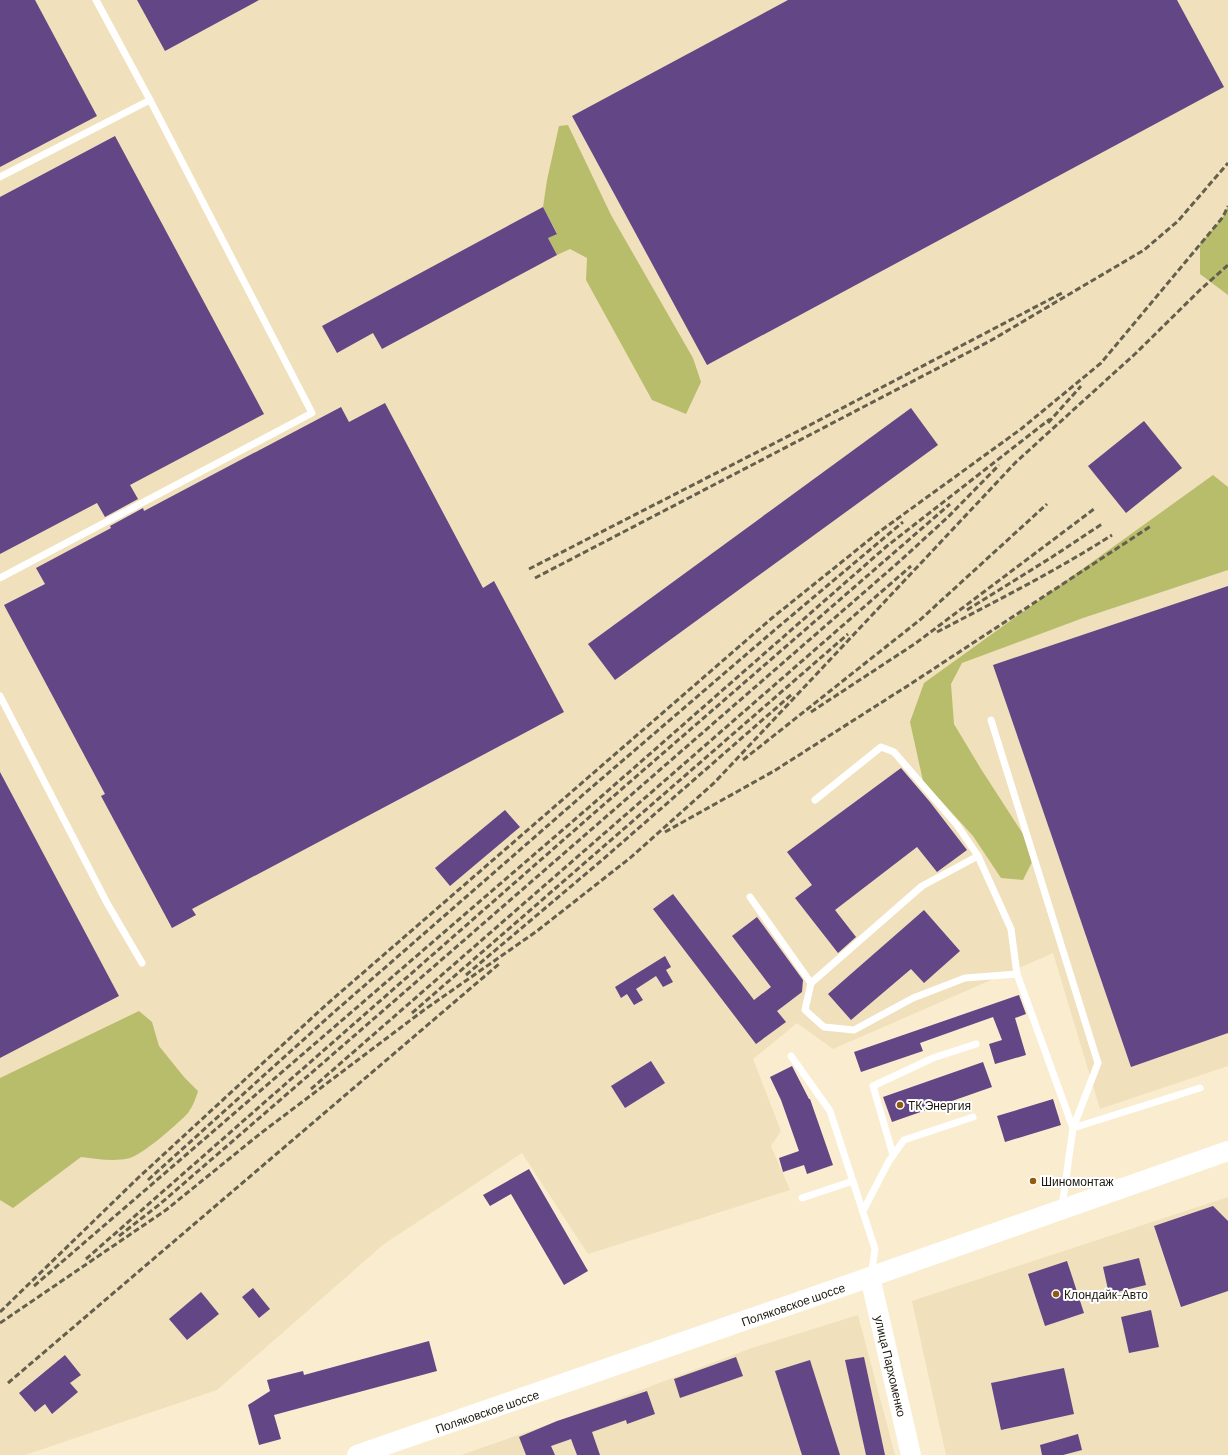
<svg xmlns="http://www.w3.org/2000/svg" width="1228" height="1455" viewBox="0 0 1228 1455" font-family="Barlow,sans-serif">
<rect width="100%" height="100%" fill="#faedcf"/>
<g fill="#f0e0bb">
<path d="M0,0h1228v1066l-128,43 -47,-156 -220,96 -36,-26 -44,36 28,72 -10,15 19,44 -202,64 -66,-101 -138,91 -167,146 -192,65h-25z"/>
<path d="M1228,1197v258h-282l-34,-154z"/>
<path d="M858,1315l37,140h-434l106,-37 182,-69z"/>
</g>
<g fill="#b8bd6b">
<path d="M568,125l43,90 82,143 8,24 -15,32 -34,-14 -66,-120 1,-22 -17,-9 -13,6 -9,-17 9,-5 -14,-26 4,-27 12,-54z"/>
<path d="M1228,206v89l-28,-21v-30l23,-27z"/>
<path d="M1213,475l15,12v83l-145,48 -121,45 -11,21 3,40 27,45 42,65 9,28 -9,18 -22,-2 -28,-42 -50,-55 -13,-59 14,-39z"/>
<path d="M139,1011l13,11 7,24 25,31 14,14c-2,7 -5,15 -10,22 -9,10 -46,42 -58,45 -16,4 -32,1 -49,-1l-68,51 -13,-8v-122z"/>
</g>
<g fill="#624686">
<path d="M0,0h35l62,116 -97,51z"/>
<path d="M137,0h122l-94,51z"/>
<path d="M788,0h389l47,87 -517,278 -135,-249z"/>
<path d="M115,136l149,278 -134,71 8,14 -33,18 -8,-14 -97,51v-357z"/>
<path d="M543,207l14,27 -9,4 9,17 -175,94 -9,-16 -36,20 -15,-27z"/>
<path d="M385,403l98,185 11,-7 70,131 -372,197 4,6 -24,13 -71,-132 4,-2 -101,-189 41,-21 -9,-16 75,-40 -1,-2 33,-18 1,3 197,-104 8,15z"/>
<path d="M911,408l27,37 -323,235 -27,-36z"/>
<path d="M1144,421l38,47 -56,45 -38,-47z"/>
<path d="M1228,586v447l-97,34 -138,-402z"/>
<path d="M901,768l29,34 37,48 -30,22 -20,-25 -82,63 21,27 -18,16 -43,-55 17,-13 -25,-33z"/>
<path d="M0,772l119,224 -119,62z"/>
<path d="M505,810l15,17 -70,59 -15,-18z"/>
<path d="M673,894l81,106 17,-13 -39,-51 25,-19 46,63 -1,12 -25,19 9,11 -30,22 -103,-135z"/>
<path d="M924,910l36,41 -36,32 -13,-14 -60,51 -23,-26z"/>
<path d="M665,956l6,11 -5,3 7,12 -10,5 -7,-11 -20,13 7,11 -9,5 -7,-11 -6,4 -6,-11z"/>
<path d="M1019,995l7,19 -11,4 11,37 -31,9 -6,-20 13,-4 -9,-23 -73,26 3,8 -62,21 -7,-20z"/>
<path d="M651,1061l14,22 -40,25 -14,-22z"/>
<path d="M983,1062l9,25 -100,35 -9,-25z"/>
<path d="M792,1066l17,33h1l23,66 -26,9 -3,-9 -21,7 -4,-14 20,-7 -18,-51 -11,-23z"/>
<path d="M1053,1099l8,26 -56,17 -8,-26z"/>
<path d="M529,1169l59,102 -24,14 -53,-91 -21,12 -7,-11z"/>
<path d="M1213,1206l15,15v70l-47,16 -27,-81z"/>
<path d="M1139,1258l7,27 -37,9 -6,-27z"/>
<path d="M1067,1261l17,52 -39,13 -17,-52z"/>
<path d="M253,1288l17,21 -11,9 -17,-21z"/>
<path d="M201,1292l18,22 -32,26 -18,-21z"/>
<path d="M1151,1310l8,37 -30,6 -8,-36z"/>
<path d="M429,1341l8,30 -163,44 7,24 -22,6 -11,-40 22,-14 -3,-11 36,-9 1,4z"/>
<path d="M65,1355l16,20 -11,8 8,9 -26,22 -7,-10 -10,8 -16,-19z"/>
<path d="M736,1357l7,19 -63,22 -6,-19z"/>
<path d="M864,1357l21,98h-19l-21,-95z"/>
<path d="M810,1360l30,95h-38l-27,-84z"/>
<path d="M1064,1368l10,46 -73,16 -10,-47z"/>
<path d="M647,1391l8,23 -28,10 -1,-4 -34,12 8,23h-23l-6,-16 -20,7 4,9h-29l-7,-18 38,-16z"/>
<path d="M1078,1434l4,16 -19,5h-21l-2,-10z"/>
</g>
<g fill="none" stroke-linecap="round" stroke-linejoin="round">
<g stroke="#fff" stroke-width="7">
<path d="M0,177l150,-77"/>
<path d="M0,578l312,-165 -162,-313 -54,-100"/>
<path d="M0,696l107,207 35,60"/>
<path d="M991,720l107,343 -25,65"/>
<path d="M815,800l66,-53 13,5 63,73 21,31 -56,30 -111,97 -6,27 19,17 30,3 59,-32 52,-20 52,-4 56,154 -11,79"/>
<path d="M978,856l33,73 6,45"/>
<path d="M750,897l61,86"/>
<path d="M791,1056l39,55 45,138 -4,26"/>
<path d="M1073,1128l127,-40"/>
<path d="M893,1155l-20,-69 60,-28 43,-14"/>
<path d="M802,1198l51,-17"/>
<path d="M863,1211l26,-50 15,-21 69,-23"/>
</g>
<g stroke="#fff" stroke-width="20">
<path d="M870,1277l41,178"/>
<path d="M357,1455l513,-178 358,-126"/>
</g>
<g stroke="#655f4d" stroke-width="3" stroke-dasharray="6 3" stroke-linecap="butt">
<path d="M1048,423l33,-37"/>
<path d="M529,569l279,-143 254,-133"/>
<path d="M535,578l455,-237 154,-91 34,-29 50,-58"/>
<path d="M967,610l85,-53 50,-33"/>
<path d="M937,632c59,-31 119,-61 175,-97"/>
<path d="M811,712l105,-69 178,-134"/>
<path d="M743,760l178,-141 126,-115"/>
<path d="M665,832l109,-61 138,-88 239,-157"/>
<path d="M466,975l135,-114 190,-166"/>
<path d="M412,1013l436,-379"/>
<path d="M311,1089l600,-523"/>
<path d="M148,1180l185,-167 259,-226 185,-159 126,-106"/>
<path d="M119,1236l41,-32 179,-155 561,-488 48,-44 51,-52"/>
<path d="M86,1259l507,-445 357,-310"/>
<path d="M34,1286l561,-484 292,-256 163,-127"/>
<path d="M0,1312l138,-134 189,-174 445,-386 107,-86 142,-103 80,-66 122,-146 5,-11"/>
<path d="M0,1323l166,-113 95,-77 163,-123 113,-79 93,-73 85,-76 301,-320 120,-109 65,-64 27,-24"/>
<path d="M8,1383l491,-419"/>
</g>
</g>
<g fill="#915a10" stroke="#fff" stroke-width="1.5">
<circle cx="900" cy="1105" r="4"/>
<circle cx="1033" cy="1181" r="4"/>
<circle cx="1056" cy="1294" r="4"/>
</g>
<g text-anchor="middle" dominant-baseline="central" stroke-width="4" stroke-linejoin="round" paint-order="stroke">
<g font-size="12" fill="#1d190e" stroke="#fff" text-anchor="start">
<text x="908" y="1105">ТК Энергия</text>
<text x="1041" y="1181">Шиномонтаж</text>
<text x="1064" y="1294">Клондайк-Авто</text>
</g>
<g font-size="12" fill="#1d190e" stroke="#fff">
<text transform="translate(793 1304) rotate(-19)">Поляковское шоссе</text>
<text transform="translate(891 1366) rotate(77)">улица Пархоменко</text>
<text transform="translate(487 1411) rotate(-19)">Поляковское шоссе</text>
</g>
</g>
</svg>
